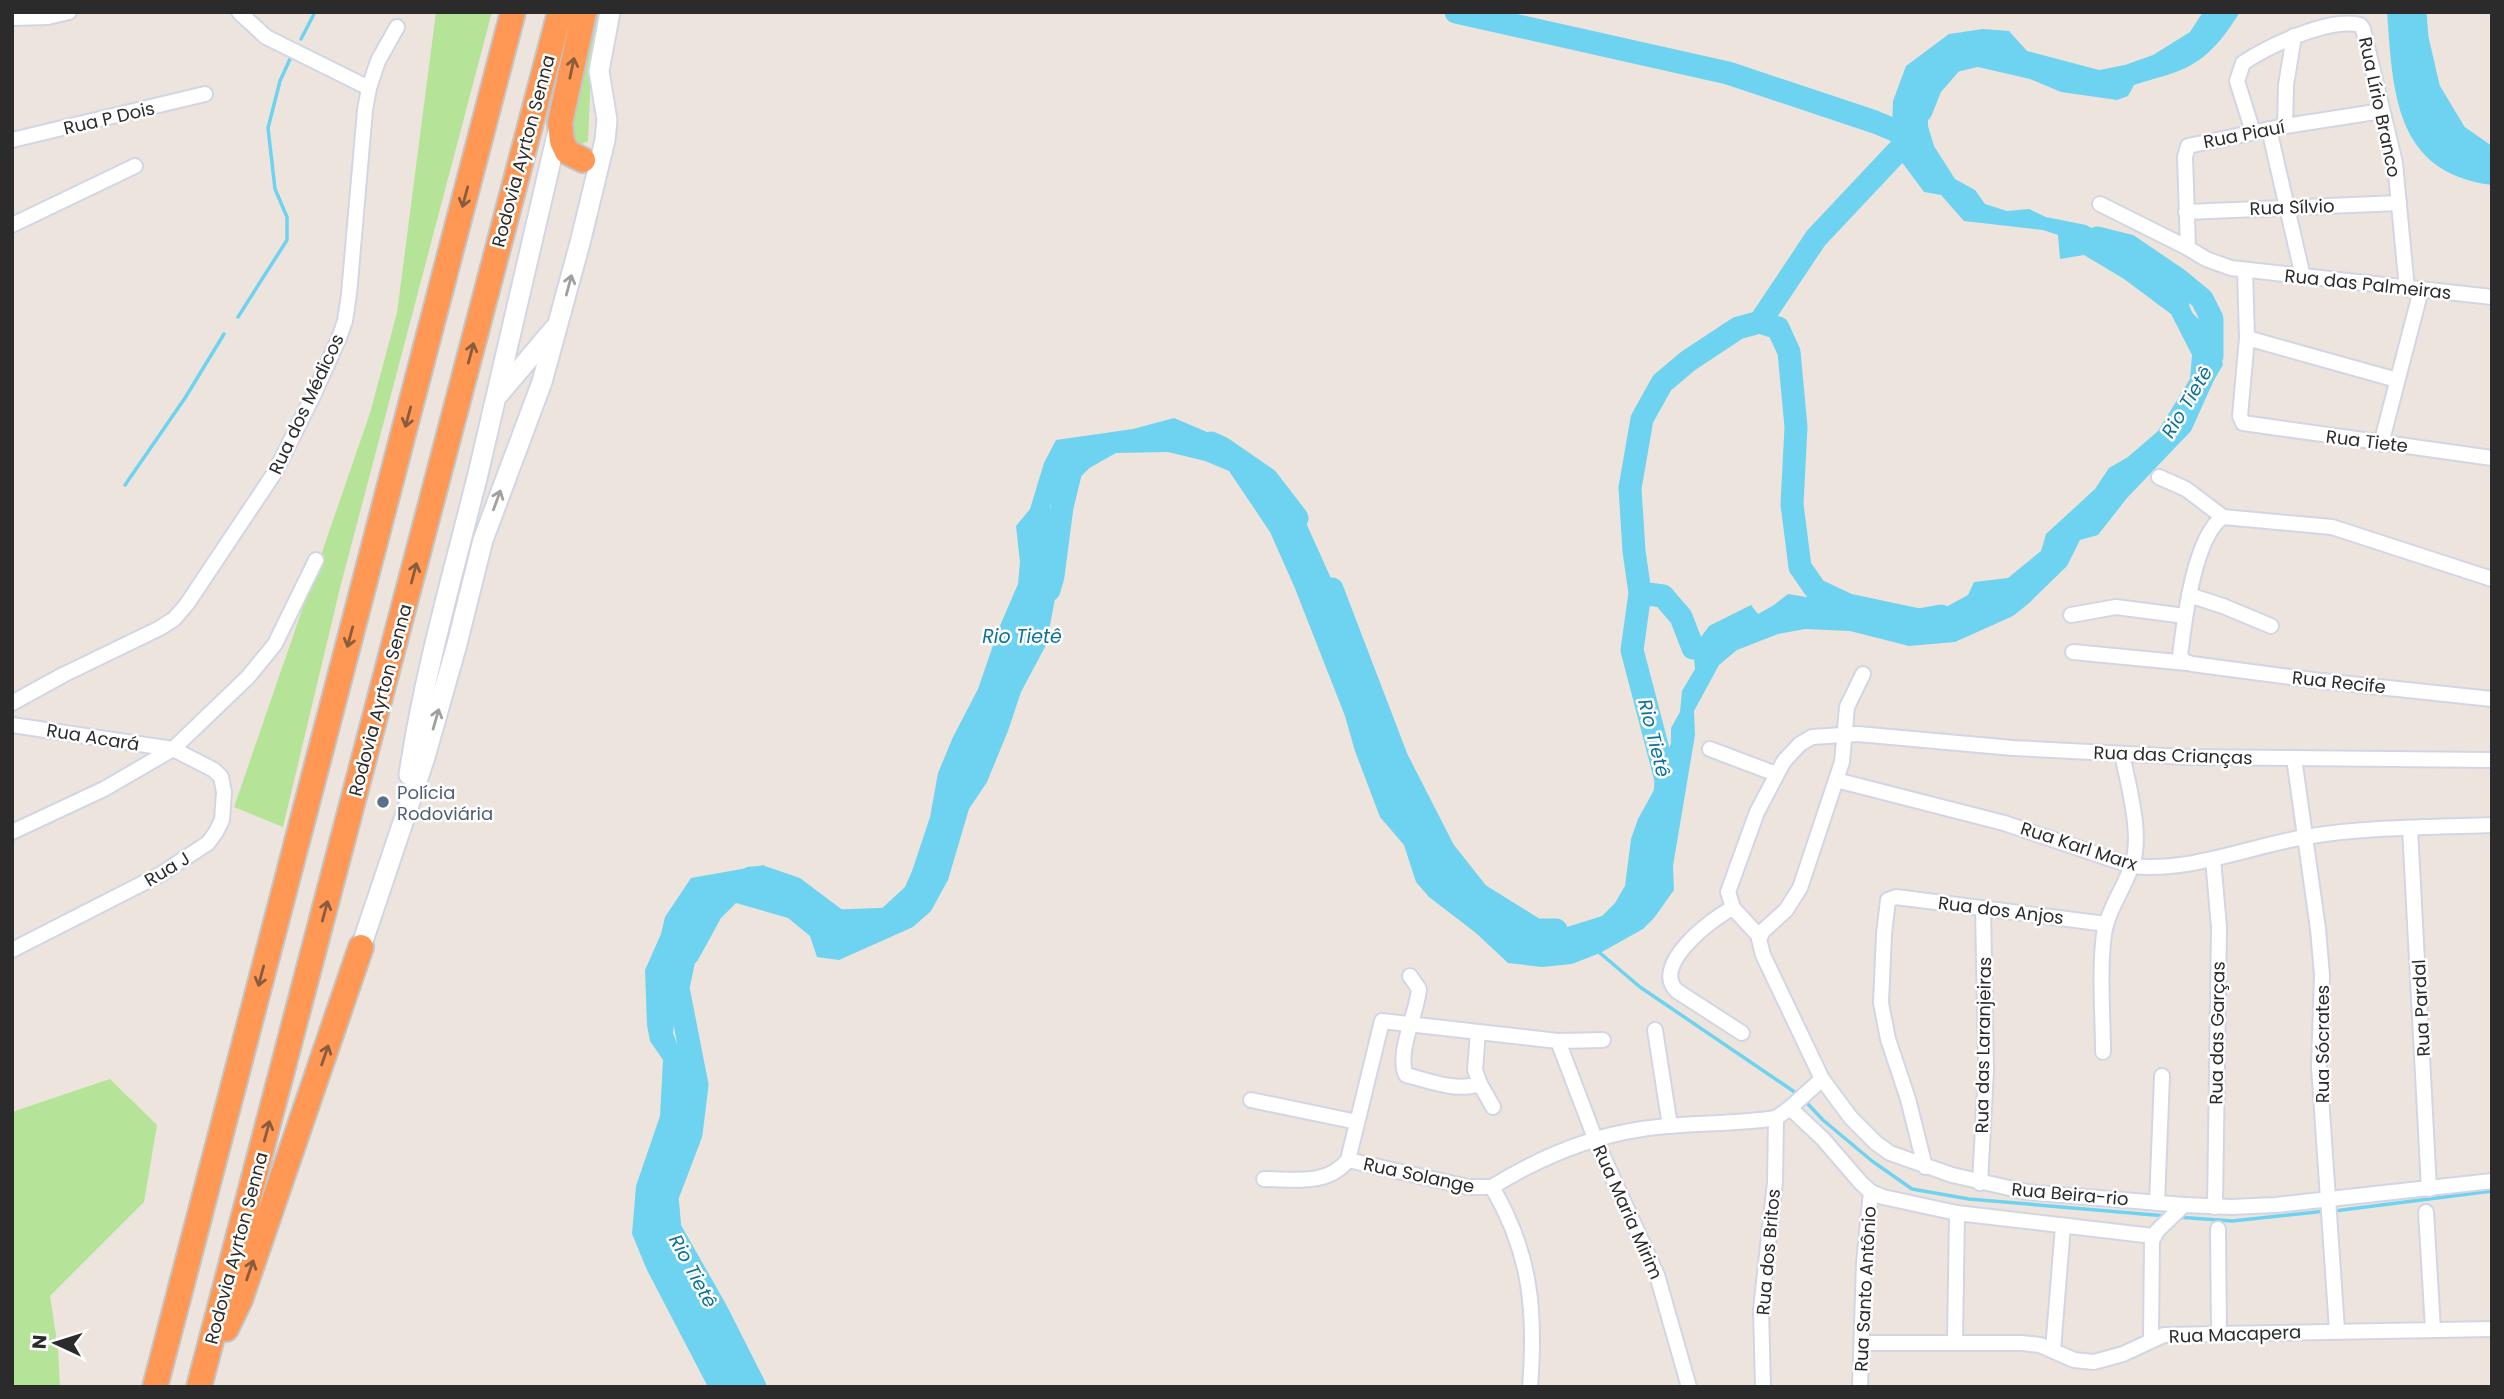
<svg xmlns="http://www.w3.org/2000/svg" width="2504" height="1399" viewBox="0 0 2504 1399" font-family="Poppins,sans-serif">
<rect width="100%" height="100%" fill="#ede5dd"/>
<g fill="#b5e498">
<path d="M436,12h56l-152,576 -57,239 -49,-20 136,-394 27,-100z"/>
<path d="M596,12h6l-10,40 -4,89 -8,4 -8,-2 -4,-9z"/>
<path d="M110,1079l47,46 -13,77 -94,94 8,53 2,38h-48v-275z"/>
</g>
<g fill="#6ed3f0">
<path d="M2203,12h37c-11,18 -26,39 -44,50 -18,12 -42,16 -62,23l-6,11 -11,4 -56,-8 -31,-13 -52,-12 -43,10 -7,16v33l6,20 21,33 20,11 10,14 22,7 22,-2 17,8 40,8 55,30 24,3 24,23c-2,26 -1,36 25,45l9,39 -9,15 -23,51 -64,67 -29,37 -18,5 -13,26 -39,38 -15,12 -58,26 -46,4 -59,-15 -45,-2 -27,5 -41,16 -18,15 -25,46 1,24 -22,131 1,24 -20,28 -11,11 -43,24 -28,11 -30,3 -34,-4 -32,-30 -47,-36 -13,-15 -12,-37 -24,-28 -25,-66 -10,-35 -51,-130 -24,-54 -41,-61 -24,-10 -37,-9 -52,1 -50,28 -16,25v33l9,40 -13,66 -25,47 -13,39 -21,51 -18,27 -21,71 -17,31 -18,16 -74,33 -22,-3 -7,-21 -22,-18 -52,-15 -15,15 -23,42 -9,10 -13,35 -3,28 21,56 4,26 -4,23 -17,34 -15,18 11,54 12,25 18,30 17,18 38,70h-50l-61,-117 -15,-36 4,-48 24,-70 3,-56 -13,-19 -3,-16 -2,-55 16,-36 4,-17 26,-39 73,-13 26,28 34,24 42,6 39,-36 7,-16 18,-54 8,-44 15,-36 25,-48 21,-61 19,-44 2,-22 -4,-36 14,-17 14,-46 12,-23 77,-11 41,-11 33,14 96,84 39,87v30l23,48 19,69 69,126 17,24 25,16 20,7h26l26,4 35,-11 13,-13 10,-17 6,-47 7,-20 16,-29 17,-47v-15l9,-16 2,-21 13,-22 -2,-21 16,-22 42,-21 7,9 16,-9 14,-11 48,8 57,22 53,-17 22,-12 6,-13 34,-4 33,-27 5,-17 49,-45 14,-21 19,-11 30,-26 32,-52 2,-24 -21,-41 -47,-35 -40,-24 -24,4 -2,-24 -15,-5 -79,-9 -23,-26 -17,-3 -23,-31 -9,-32 1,-28 13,-35 43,-32 34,-5 26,2 18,20 72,19 26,-5 28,-10 37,-23z"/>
<path d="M2387,12h29l6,64 36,66 20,13 14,-1v31c-98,-12 -99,-94 -105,-173z"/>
</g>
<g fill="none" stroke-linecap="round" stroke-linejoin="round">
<g stroke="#6ed3f0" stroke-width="3.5">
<path d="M301,39l14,-27"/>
<path d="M238,317l49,-77v-23l-12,-28 -7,-61 12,-47 10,-22"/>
<path d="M125,485l60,-87 39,-64"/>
<path d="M1600,953l40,34 159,108"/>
<path d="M1805,1101l18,19 49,41 40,28 57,10 197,17"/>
<path d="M2334,1211l158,-20"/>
<path d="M2177,1217l55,4 94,-10"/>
</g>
<g stroke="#6ed3f0" stroke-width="23">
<path d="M1456,12l272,61 147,49 36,15 -95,101 -56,84"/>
<path d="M2415,12l2,26 12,52 27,45 36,25"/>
<path d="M1921,111l10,-25 26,-30h4"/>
<path d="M2097,238l32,8 50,34 23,19 10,20v37"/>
<path d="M1211,443l11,5 45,31 30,39"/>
<path d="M1332,589l65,170 47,92 34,43 58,36h20"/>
<path d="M1049,590l4,-14 9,-69 9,-37 13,-13"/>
<path d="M1640,593l23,3 18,21 12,31"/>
<path d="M1665,795l1,-15 -34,-130 8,-57 -6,-42 -4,-63 12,-69 20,-36 26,-22 50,-33 22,-6 18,6 11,24 7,75 -4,77 8,63 16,23 32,15 71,15 22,-4"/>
<path d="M751,878h14l29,10 44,33 55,-2 6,-4"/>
<path d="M683,964l-5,24 19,97 -6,49 -24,63 3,32 46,81 39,77"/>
</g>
<defs>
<g id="street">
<path d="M239,12l27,25 103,51"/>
<path d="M12,18l36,-1 21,-5"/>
<path d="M2382,111l-97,15 -97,20 -3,11 3,91 18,11 25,9 261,29"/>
<path d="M2285,126l1,-41 8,-49"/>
<path d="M2269,129l34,148"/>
<path d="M2253,132l-16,-51 6,-18c25,-17 87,-46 117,-38l3,4 32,134 12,126"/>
<path d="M12,140l193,-46"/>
<path d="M2100,204l88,44"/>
<path d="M2186,212l213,-9"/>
<path d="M12,225l123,-59"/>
<path d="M2245,270l2,68 150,42"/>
<path d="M2247,338l-7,78 3,7 249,35"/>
<path d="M2381,444l40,-154"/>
<path d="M2159,477l27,12 37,28"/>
<path d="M2492,579l-160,-52 -109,-10c-29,19 -39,106 -43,139l4,5 8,3 121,16 179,19"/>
<path d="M2189,595l34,11 48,20"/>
<path d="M2071,615l45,-8 69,9"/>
<path d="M2073,652l114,11"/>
<path d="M1863,674l-16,33 -5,55 -42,126 -14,22 -23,21 -4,8 4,16 59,124 29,39 25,25 14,10 62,22 75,17 157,13 47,2 45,-2 216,-24"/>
<path d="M12,703l51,-28 97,-47 14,-9 13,-15 88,-132 39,-78 25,-56 6,-17 4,-27 16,-184 4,-22 9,-27 19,-34"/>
<path d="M12,725l161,24 41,21 7,7 3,15 -2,28 -6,12 -8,11 -47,31 -149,76"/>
<path d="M1710,749l66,25"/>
<path d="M2294,758l24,171 4,46 -3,92 18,263"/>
<path d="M1836,780l168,43 128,43c60,6 115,-19 173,-29 61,-10 125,-10 187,-12"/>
<path d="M2410,828l19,361"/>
<path d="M12,832l92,-43 69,-40 75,-72 27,-33 41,-84"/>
<path d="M2213,859l6,68 -4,280"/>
<path d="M1733,908l-5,-16 29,-80 27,-51 16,-17 12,-7 46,-3 155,14 173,9 306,3"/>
<path d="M1410,976l9,13c-2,25 -23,63 -13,86 24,6 50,17 74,9l13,23"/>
<path d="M1655,1030l15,96"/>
<path d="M1478,1032l-3,38 5,14"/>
<path d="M1742,1033l-65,-42c-27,-25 35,-73 56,-83l26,28"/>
<path d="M1558,1041l38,100 61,134 32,112"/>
<path d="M2103,1052c0,-38 -4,-79 1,-118 4,-25 20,-45 28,-69 11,-29 -4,-81 -10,-111"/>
<path d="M1251,1100l106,22"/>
<path d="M1790,1108l33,31 38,44 10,9 12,5 74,16 196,23"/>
<path d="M1348,1160l120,27h24c39,66 44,125 38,200"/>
<path d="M1925,1167l-17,-68 -20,-60 -7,-36 3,-69 4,-34 8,-3 210,27"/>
<path d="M1264,1179c31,0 63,7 84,-19l34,-139 176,20 45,-1"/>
<path d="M1980,1183l6,-112 -3,-163"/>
<path d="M1492,1187c45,-28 96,-50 150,-58 44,-7 90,-4 134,-11l14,-10 32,-29"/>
<path d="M2157,1203l5,-127"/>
<path d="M2426,1212l7,117"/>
<path d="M2218,1229l1,104"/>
<path d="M2151,1340l1,-99 5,-10 27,-26"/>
<path d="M1955,1342l2,-129"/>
<path d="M1862,1343h160l18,2 34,15 20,2 29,-8 41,-19 328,-6"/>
<path d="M2053,1350l10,-124"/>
<path d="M1763,1387l-2,-78 14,-127 1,-64"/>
<path d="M1860,1387l4,-124 7,-71"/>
</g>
<g id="secondary">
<path d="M499,394l55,-65"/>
<path d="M409,775c15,-102 44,-201 69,-301 28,-116 53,-232 81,-348"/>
<path d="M361,947l64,-190 32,-113 26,-104 59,-158 38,-139 25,-103 2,-20 -8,-49 11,-59"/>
</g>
<g id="highway">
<path d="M583,160l-16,-8 -5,-11 -2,-18 24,-111"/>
<path d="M226,1329l14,-29 121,-353"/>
<path d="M155,1387l358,-1375"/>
<path d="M199,1387l361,-1375"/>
</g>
</defs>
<use href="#street" stroke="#d2d6e4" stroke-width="18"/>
<use href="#secondary" stroke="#d2d6e4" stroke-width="23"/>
<use href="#highway" stroke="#c4c4c4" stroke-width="28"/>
<use href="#street" stroke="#fff" stroke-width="14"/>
<use href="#secondary" stroke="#fff" stroke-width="19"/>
<use href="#highway" stroke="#ff9855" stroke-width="24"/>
</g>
<defs><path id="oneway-shaft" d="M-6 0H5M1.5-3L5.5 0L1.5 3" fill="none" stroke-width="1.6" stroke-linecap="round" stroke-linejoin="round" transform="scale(1.75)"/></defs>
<g stroke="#8a5c3e">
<use href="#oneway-shaft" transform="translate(572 68) rotate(-78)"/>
<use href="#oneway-shaft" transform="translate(465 197) rotate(105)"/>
<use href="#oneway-shaft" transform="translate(471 353) rotate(-75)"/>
<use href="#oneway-shaft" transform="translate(408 417) rotate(105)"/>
<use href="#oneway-shaft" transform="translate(414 573) rotate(-75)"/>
<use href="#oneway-shaft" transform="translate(350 637) rotate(105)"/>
<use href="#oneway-shaft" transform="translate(325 911) rotate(-75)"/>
<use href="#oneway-shaft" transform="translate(261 976) rotate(105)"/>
<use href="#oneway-shaft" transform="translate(325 1055) rotate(-71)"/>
<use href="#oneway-shaft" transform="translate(267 1131) rotate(-75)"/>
<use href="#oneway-shaft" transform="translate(250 1270) rotate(-71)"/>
</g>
<g stroke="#a0a0a0">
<use href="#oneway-shaft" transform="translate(569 285) rotate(-75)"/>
<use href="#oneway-shaft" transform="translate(497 500) rotate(-70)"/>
<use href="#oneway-shaft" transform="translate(436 719) rotate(-74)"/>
</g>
<circle fill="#5c6f8a" stroke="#fff" stroke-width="2.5" cx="383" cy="802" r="7"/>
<g text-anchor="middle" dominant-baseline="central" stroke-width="5" stroke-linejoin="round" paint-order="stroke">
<g font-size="18" fill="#2b2b2b" stroke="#fff">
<text transform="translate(2380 107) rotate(78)">Rua Lírio Branco</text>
<text transform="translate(109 118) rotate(-13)">Rua P Dois</text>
<text transform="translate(2244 134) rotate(-11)">Rua Piauí</text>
<text transform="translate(523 151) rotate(-75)">Rodovia Ayrton Senna</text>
<text transform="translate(2292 207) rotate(-2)">Rua Sílvio</text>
<text transform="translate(2368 284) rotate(6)">Rua das Palmeiras</text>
<text transform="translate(306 404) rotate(-65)">Rua dos Médicos</text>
<text transform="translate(2367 441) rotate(7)">Rua Tiete</text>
<text transform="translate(2339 682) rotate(6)">Rua Recife</text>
<text transform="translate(380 700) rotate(-75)">Rodovia Ayrton Senna</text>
<text transform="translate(93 737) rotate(9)">Rua Acará</text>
<text transform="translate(2173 755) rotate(2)">Rua das Crianças</text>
<text transform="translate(2079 846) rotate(18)">Rua Karl Marx</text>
<text transform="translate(167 869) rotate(-31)">Rua J</text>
<text transform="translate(2001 910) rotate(7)">Rua dos Anjos</text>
<text transform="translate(2421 1008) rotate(-93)">Rua Pardal</text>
<text transform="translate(2217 1033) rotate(-89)">Rua das Garças</text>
<text transform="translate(2322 1044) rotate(-90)">Rua Sócrates</text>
<text transform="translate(1983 1045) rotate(-89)">Rua das Laranjeiras</text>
<text transform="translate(1419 1175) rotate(12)">Rua Solange</text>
<text transform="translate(2070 1194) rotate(5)">Rua Beira-rio</text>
<text transform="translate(1628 1212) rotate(66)">Rua Maria Mirim</text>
<text transform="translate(236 1248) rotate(-75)">Rodovia Ayrton Senna</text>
<text transform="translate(1768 1252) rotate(-85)">Rua dos Britos</text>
<text transform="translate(1865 1289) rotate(-87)">Rua Santo Antônio</text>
<text transform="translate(2235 1334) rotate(-2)">Rua Macapera</text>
</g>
<g font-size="18" fill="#4e5e75" stroke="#fff" text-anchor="start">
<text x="397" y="792">Polícia<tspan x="397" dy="21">Rodoviária</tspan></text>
</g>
<g font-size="19" font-style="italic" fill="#0b729e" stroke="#fff">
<text transform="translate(2187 402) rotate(-59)">Rio Tietê</text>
<text x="1022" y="636">Rio Tietê</text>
<text transform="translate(1654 738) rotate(76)">Rio Tietê</text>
<text transform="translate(693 1271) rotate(62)">Rio Tietê</text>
</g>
</g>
<rect width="2504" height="1399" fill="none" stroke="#2b2b2b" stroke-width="28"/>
<g transform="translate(56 1343) rotate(274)" stroke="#ffffff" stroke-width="5" paint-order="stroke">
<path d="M0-5L12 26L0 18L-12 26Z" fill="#2b2b2b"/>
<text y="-10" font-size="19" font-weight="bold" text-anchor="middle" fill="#2b2b2b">N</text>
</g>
</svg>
